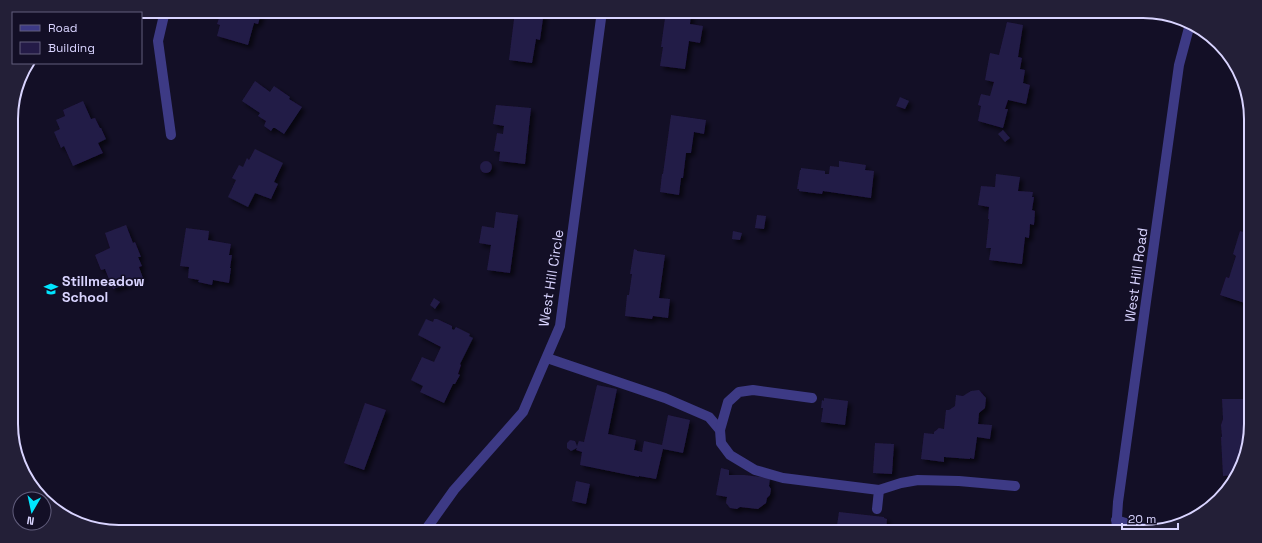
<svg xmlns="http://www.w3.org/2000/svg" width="1262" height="543" viewBox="0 0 1262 543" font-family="'Space Grotesk',sans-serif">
<defs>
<filter id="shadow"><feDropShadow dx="3.5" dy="3.5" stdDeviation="2" flood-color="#0009"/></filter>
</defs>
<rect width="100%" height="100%" fill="#130f26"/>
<g fill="#241b47" filter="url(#shadow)">
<path d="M218,11h44l-4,13 -4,-1 -6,22 -31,-9 3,-11 -3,-1 3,-9 -3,-1z"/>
<path d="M515,11h29l-4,29 -4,-1 -4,24 -23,-3z"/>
<path d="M666,11h22v3h3l-1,10 13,2 -3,17 -11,-2 -4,28 -25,-3 3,-19h-2z"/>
<path d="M1007,22l16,3 -5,32 4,1 -2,11 5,1 -2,13 7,2 -4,19 -18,-4 -3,9h3l-5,19 -25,-7 3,-15 -3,-1 3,-11 9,2 4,-14 -9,-2 5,-27 9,2z"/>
<path d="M255,81l15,11 4,-6 16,11 -1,2 13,8 -18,27 -9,-6h-2l-2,3 -7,-5 2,-5 -8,-5 2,-3 -18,-12z"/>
<path d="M900,97l9,4 -4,8 -9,-3z"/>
<path d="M83,101l8,18 4,-1 5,10h1l5,11 -8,4 5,10 -30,13 -9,-20 -3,2 -7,-16 6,-3 -4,-9 9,-4 -2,-6z"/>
<path d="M496,105l35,3 -6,56 -26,-3 1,-9 -6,-1 3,-18 6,1 1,-8 -11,-2z"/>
<path d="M671,115l35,5 -2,14 -10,-2 -3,21h-5l-3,25h-2l-2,17 -19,-3 2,-18h1z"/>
<path d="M1003,130l7,8 -5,4 -7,-8z"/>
<path d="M255,149l28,14 -9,19 4,2 -7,15 -16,-6 -7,14 -20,-10 8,-17 -4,-2 7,-13 4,2 4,-9 2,2z"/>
<circle cx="486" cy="167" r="6"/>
<path d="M839,161l27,4 -1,5 9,1 -3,27 -48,-7 -1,3 -23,-3v-2h-2l3,-19h1v-2l24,3v3h4l1,-8 9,1z"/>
<path d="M996,174l24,3 -2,14 15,1 -1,5h2l-2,13 3,1 -1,14 -4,-1 -1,14 -4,-1 -3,27 -33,-4 2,-12h-5l3,-29h-1l1,-12 -11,-2 3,-19 14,1z"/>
<path d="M496,212l22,3 -8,58 -23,-3 4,-25 -12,-2 3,-17 12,2z"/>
<path d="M757,215l9,1 -2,13 -9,-1z"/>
<path d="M126,225l7,18 2,-1 6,15h-3l4,9 -3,1 4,11 -30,11 -8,-20 -4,1 -6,-15 15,-7 -5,-15z"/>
<path d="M186,228l23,3 -1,9 23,4 -2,11h3l-2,13h1l-2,15 -16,-3 -1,5 -14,-3 1,-2 -11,-2 1,-11 -9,-1z"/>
<path d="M733,231l9,2 -2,7 -8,-1z"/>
<path d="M1240,231l10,3 1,71 -31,-10 6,-18 3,1 7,-22 -3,-2z"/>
<path d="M634,249l3,1v1l28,4 -6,43 11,1 -2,19 -15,-2 -1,3 -27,-3 2,-21h2l3,-21h-2z"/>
<path d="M434,298l6,4 -5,7 -5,-4z"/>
<path d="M426,319l7,3 1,-3h3l15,7v3l2,1 2,-3 14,7 -1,2 4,2 -13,26 1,1 -3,9 2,1 -5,9h-2l-9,19 -24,-11 3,-6 -12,-6 11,-23 12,5 7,-15 -23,-12z"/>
<path d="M597,385l20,4 -9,45 28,6 -2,10 8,2 2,-11 18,4 6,-30 22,5 -7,33 -20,-4 -7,30 -17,-3v1l-59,-12 2,-13 -6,-2 1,-2 -6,3 -4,-3v-5l3,-3 5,1 2,5 2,-5 5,1z"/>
<path d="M979,390l7,8 -1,10 -6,5 -1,11 14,1 -2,14 -13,-2 -3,22 -4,-1v1l-26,-2v5l-23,-3 3,-26 10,1v-2l5,-4 5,1 2,-19h3l6,-4 1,-11 7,1 8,-5z"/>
<path d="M824,398l24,3 -3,24 -24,-3 2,-14h-2l1,-8 2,1z"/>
<path d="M1222,399h24l1,22h4l-8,44 -9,10 -11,1 -2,-39h1l-1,-12 2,-6z"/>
<path d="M365,403l21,7 -22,60 -20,-7z"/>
<path d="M875,443l19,1 -2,30 -19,-1z"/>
<path d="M721,468l8,2v5h15l26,3 -1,8 2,3 -1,6 -3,3 -1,5 -8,6 -18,-2 -3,2 -7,-1 -4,-5 1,-6 -11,-2z"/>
<path d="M576,481l14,3 -4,20 -14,-3z"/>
<path d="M839,512l45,5v1l3,1 -1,11 -4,-1v3h-46z"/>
<path d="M323,524l19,4v4h-20z"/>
</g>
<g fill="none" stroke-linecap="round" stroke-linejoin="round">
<g stroke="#3d3a85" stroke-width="10">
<path d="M547,358l118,40 44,19 11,13 1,13 9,12 25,15 28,8 96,12 -2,19"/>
<path d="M720,430l8,-28 11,-10 14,-2 59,8"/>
<path d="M879,490l22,-7 17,-3 41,1 56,5"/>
</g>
<g stroke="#3d3a85" stroke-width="10">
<path d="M165,11l-7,30 13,94"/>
<path d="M1116,520l35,11"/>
<path d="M424,532l30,-42 69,-78 37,-86 42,-315"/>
<path d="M1116,532l2,-30 61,-437 11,-41"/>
</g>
</g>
<defs>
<symbol id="school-bare" viewBox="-9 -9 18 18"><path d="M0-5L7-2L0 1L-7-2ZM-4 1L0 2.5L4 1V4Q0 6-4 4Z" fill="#00e5ff" stroke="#130f26" stroke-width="2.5" paint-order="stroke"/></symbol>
</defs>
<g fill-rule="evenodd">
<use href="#school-bare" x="41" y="279" width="20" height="20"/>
</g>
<g text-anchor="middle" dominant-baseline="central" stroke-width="3" stroke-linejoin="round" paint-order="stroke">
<g font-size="14" fill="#d9d4ff" stroke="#130f26">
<text transform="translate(1136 275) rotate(-82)">West Hill Road</text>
<text transform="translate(551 278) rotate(-81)">West Hill Circle</text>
</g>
<g font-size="14" font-weight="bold" fill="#d9d4ff" stroke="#130f26" text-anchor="start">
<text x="62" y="281">Stillmeadow<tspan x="62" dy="16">School</tspan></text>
</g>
</g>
<path d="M0 0H1262V543H0ZM119 18H1143A101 101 0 0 1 1244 119V424A101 101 0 0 1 1143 525H119A101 101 0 0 1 18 424V119A101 101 0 0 1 119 18Z" fill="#231f37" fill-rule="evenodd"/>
<path fill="none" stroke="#d9d4ff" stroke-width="2" d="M119 18H1143A101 101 0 0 1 1244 119V424A101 101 0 0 1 1143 525H119A101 101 0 0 1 18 424V119A101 101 0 0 1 119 18Z"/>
<rect x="12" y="12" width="130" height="52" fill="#130f26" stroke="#625e7d"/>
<rect x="20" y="25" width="20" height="6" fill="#3d3a85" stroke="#625e7d"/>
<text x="48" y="32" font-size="12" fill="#d9d4ff">Road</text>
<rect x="20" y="42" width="20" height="12" fill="#241b47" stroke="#625e7d"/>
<text x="48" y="52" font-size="12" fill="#d9d4ff">Building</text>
<g transform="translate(32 511) rotate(189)"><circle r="19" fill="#130f26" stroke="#625e7d"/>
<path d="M0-3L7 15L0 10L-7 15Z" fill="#00e5ff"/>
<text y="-6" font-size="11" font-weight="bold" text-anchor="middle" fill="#d9d4ff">N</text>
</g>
<path d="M1122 523v6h56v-6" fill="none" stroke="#d9d4ff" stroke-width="2"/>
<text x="1128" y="523" font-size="12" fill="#d9d4ff" stroke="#130f26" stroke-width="3" paint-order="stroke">20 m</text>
</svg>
